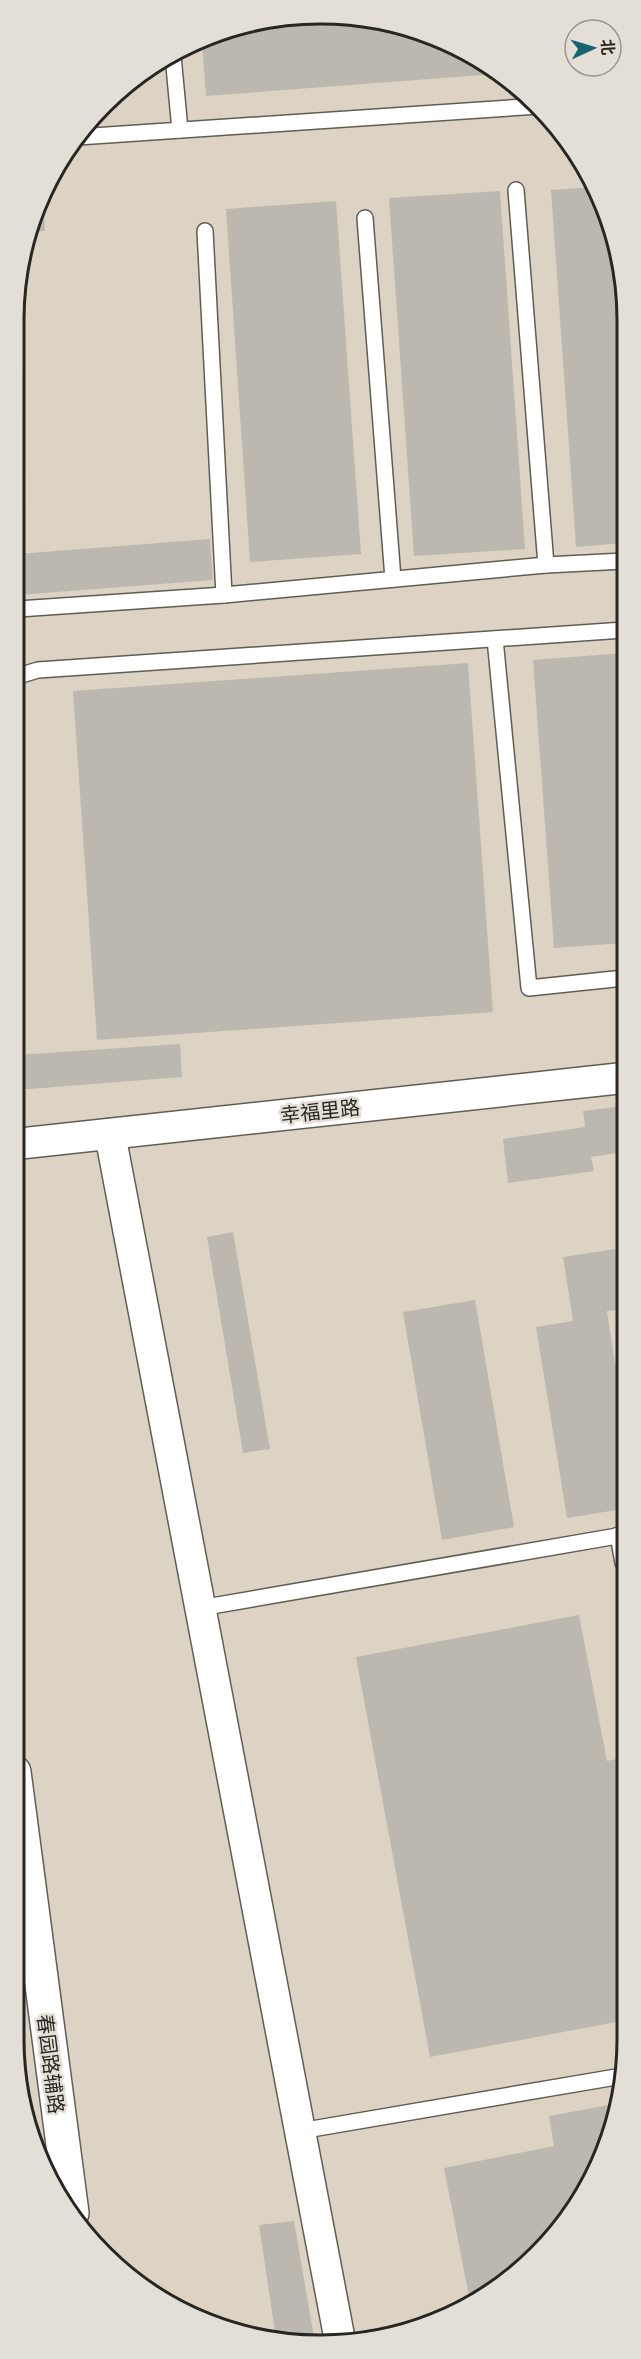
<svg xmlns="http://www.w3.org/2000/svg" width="641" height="2359" viewBox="0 0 641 2359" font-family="Manrope,'Noto Sans SC',sans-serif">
<rect width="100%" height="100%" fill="#e4dfd6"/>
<g fill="#dcd3c4">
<path d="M260,19l197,26 81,59 58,81 29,96 -2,793 -607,62 3,-875 46,-111 85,-85z"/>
<path d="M623,1082l-1,1016 -36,94 -79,90 -107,53 -100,10 -116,-31 -94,-73 -53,-85 -23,-118 2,-900z"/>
</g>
<g fill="#bdb8af">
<path d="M260,19h120l77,26 39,29 -290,22 -4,-52z"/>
<path d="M596,187l29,94 -1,262 -48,4 -25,-357z"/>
<path d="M500,191l25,358 -111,7 -25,-358z"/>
<path d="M336,201l25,353 -111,8 -24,-353z"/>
<path d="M43,204l2,27 -14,1z"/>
<path d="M210,539l3,41 -195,15v-41z"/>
<path d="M624,653v290l-70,5 -21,-288z"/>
<path d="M468,663l25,349 -396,28 -24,-349z"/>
<path d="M180,1044l2,33 -165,13v-35z"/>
<path d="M623,1106v46l-32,5 3,14 -86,12 -5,-44 82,-12 -2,-16z"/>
<path d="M233,1232l37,217 -27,4 -36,-216z"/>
<path d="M615,1249l8,60 -16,2 8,53 8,-1v146l-56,9 -31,-191 37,-6 -10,-64z"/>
<path d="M475,1300l39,227 -72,13 -39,-228z"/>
<path d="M579,1615l28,146 15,-3v263l-192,36 -74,-400z"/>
<path d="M620,2103l-34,89 -79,90 -37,19 -26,-133 110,-22 -5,-30z"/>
<path d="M294,2221l21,122 -15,2 -24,-7 -17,-113z"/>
</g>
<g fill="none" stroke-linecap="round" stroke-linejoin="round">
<defs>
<g id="lane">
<path d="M173,56l7,74"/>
<path d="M78,137l461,-31"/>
<path d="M516,190l30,375"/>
<path d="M365,218l28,361"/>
<path d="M205,231l19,364"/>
<path d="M18,609l206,-14 322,-30 78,-4"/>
<path d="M495,639l34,349 95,-10"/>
<path d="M18,676l20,-6 586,-40"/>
<path d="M618,1535l5,28"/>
<path d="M200,1608l423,-73"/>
<path d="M300,2131l322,-55"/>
</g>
<g id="street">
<path d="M110,1134l230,1207"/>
<path d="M16,1144l607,-66"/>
</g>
<path id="secondary" d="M14,1772l58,441"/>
</defs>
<use href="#lane" stroke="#615d55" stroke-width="18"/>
<use href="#street" stroke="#615d55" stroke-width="33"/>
<use href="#secondary" stroke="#615d55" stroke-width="36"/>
<use href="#lane" stroke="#fff" stroke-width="15"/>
<use href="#street" stroke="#fff" stroke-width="30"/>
<use href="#secondary" stroke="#fff" stroke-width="33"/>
</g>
<g text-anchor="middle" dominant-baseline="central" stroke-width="5" stroke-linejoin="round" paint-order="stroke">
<g font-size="20" fill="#282623" stroke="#e4dfd6">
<text transform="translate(320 1111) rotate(-6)">幸福里路</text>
<text transform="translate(51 2064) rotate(83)">春园路辅路</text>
</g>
</g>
<path d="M0 0H641V2359H0ZM320 24H321A296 296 0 0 1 617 320V2039A296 296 0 0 1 321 2335H320A296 296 0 0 1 24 2039V320A296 296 0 0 1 320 24Z" fill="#e4dfd6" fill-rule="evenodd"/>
<path fill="none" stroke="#282623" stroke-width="3" d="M320 24H321A296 296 0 0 1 617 320V2039A296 296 0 0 1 321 2335H320A296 296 0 0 1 24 2039V320A296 296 0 0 1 320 24Z"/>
<g transform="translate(593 48) rotate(86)"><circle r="28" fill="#e4dfd6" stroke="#99958e" stroke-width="1.5"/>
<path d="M0-4.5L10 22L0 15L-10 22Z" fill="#17636e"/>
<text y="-9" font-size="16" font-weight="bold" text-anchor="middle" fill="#282623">北</text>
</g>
</svg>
